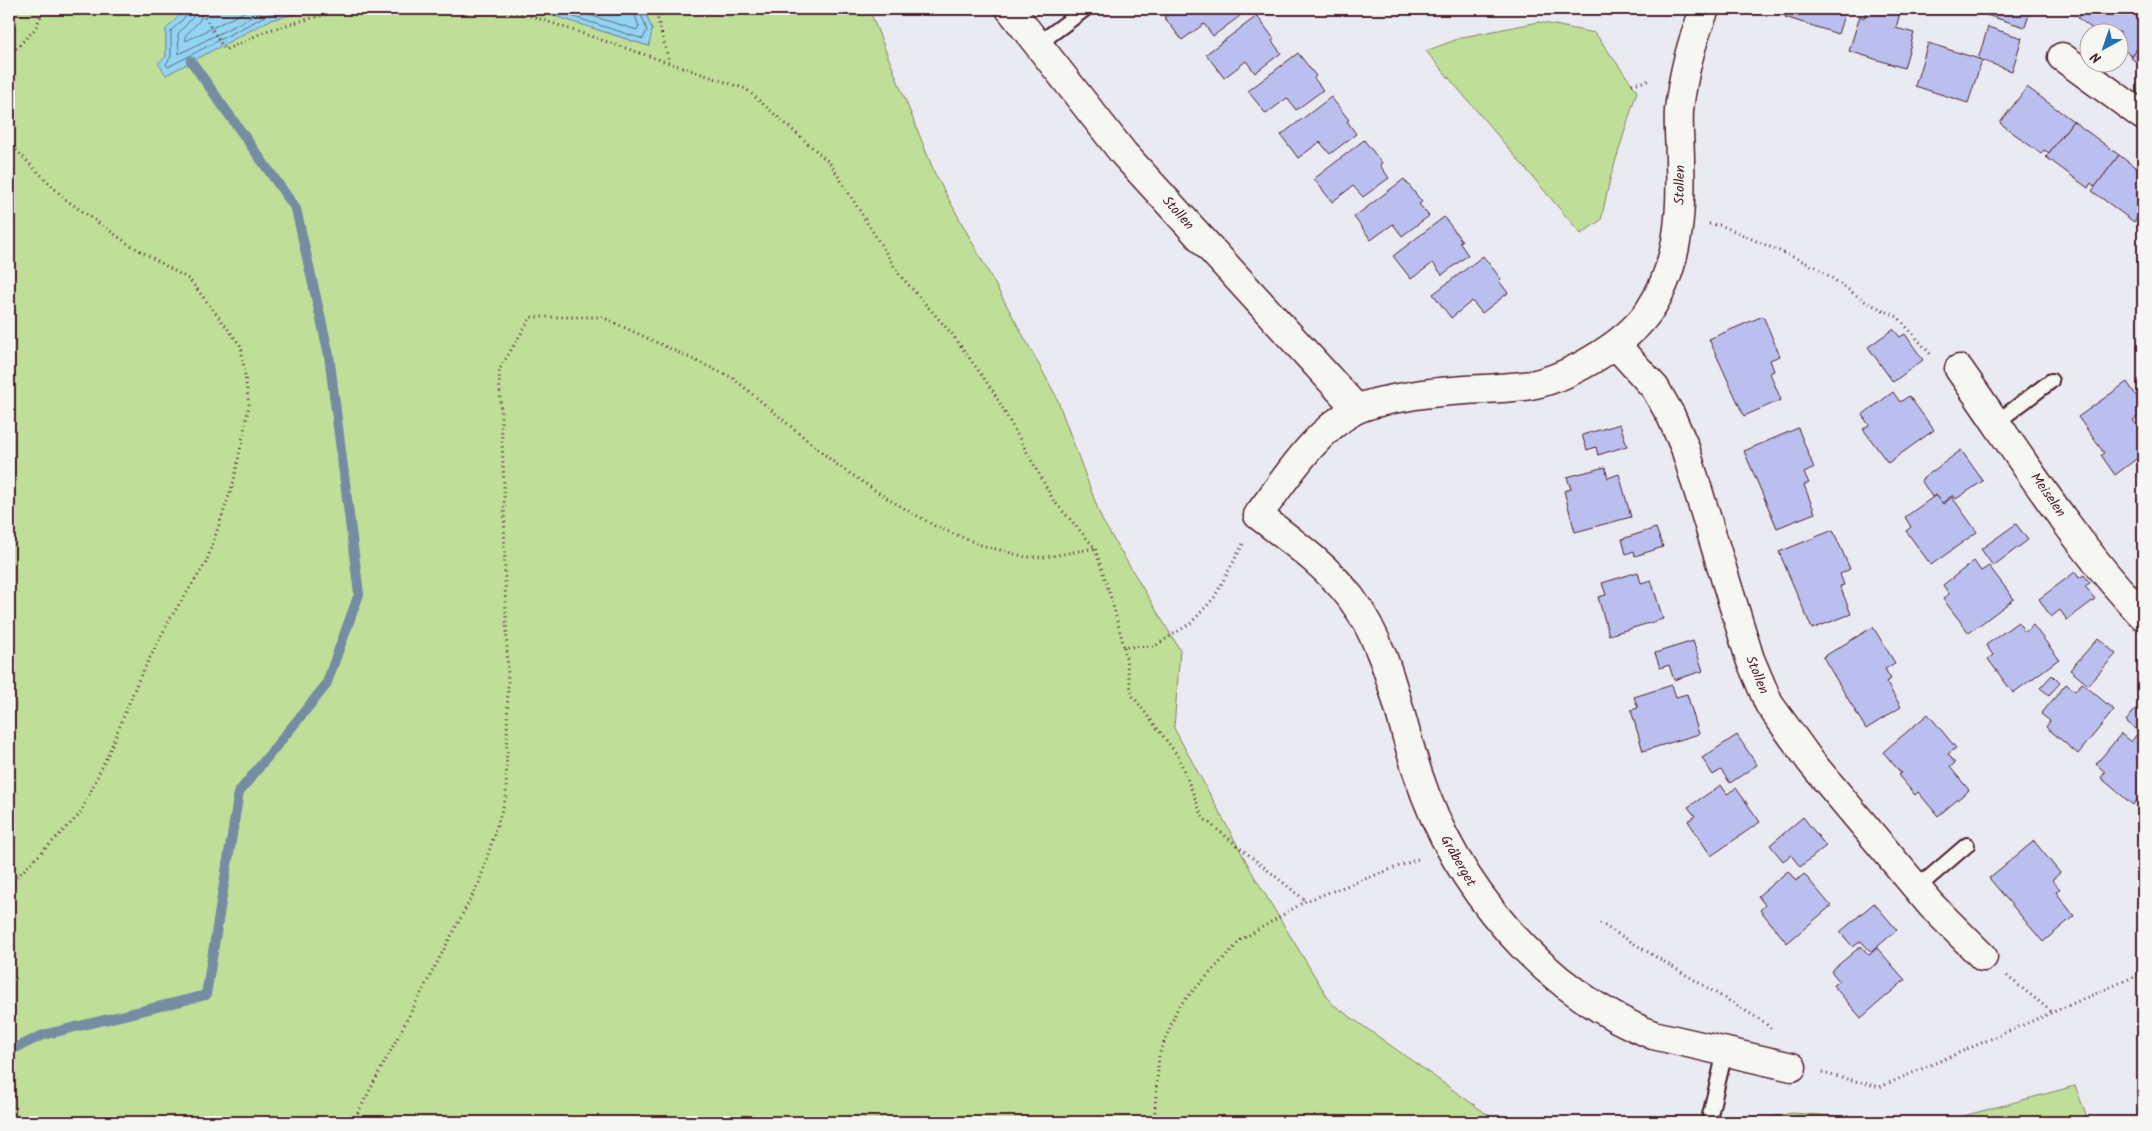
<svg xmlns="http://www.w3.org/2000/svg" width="2152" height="1131" viewBox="0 0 2152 1131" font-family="Kalam,sans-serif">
<rect width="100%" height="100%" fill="#eaebf2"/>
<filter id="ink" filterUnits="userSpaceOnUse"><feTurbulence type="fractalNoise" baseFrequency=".02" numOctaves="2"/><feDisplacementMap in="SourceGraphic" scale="10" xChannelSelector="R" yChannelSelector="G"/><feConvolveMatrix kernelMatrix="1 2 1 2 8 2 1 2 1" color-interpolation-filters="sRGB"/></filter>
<g filter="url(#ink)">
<g fill="#bfdf98" stroke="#847f62">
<path d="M9,9h177l-20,20v46l104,-55 46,-11h217l115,37 4,-17 -8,-20h225l66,165 121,222 46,124 78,130 -6,78 80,148 77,127 167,119h-1489z"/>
<path d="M1539,22l56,11 42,58 -27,88 -9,41 -20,14 -155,-183 37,-14z"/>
<path d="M2075,1086l14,36h-148z"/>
<path d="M1792,1113l131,9h-180z"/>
</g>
<g fill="#91d5f3" stroke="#758ca3">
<path d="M186,9h130l-46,11 -104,55 -8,-12 8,-6v-28z"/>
<path d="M533,9h111l8,20 -3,17z"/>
</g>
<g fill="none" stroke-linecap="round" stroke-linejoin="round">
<g stroke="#66687b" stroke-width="1">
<path d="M189,9l-1,5 -17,17v26l-5,7 2,3 99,-52 27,-6"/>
<path d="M195,9l-2,8 -15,17 1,20 88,-45"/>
<path d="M203,9l-3,11 -15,16 1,5 64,-32"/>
<path d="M549,9l94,30 4,-9 -8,-21"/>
<path d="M570,9l67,21 2,-3 -6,-18"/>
</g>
<path stroke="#758ca3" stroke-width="10" d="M9,1051l34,-16 163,-40 33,-203 87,-107 33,-91 -30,-239 -33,-146 -105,-148"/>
</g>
<g fill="#babff0" stroke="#4a1f2b">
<path d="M1176,9h58l6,7 -27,20 -9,-12 -22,16 -18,-23z"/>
<path d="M1787,9h59l-8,25 -53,-17z"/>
<path d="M1867,9h21l12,4 -4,15 18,5 -10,35 -55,-17 11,-35 4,2z"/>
<path d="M1971,9h60l-6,18 -55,-17z"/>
<path d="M2085,9l58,1v8l-4,6 4,3v14l-11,15 -11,-8 -1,1v-17h-27l1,-2 -16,-12z"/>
<path d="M1257,16l17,23 -2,2 9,12 -26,20 -9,-12 -22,17 -18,-24z"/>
<path d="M1988,27l34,11 -10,33 -34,-12z"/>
<path d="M2143,41v26l-12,-9z"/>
<path d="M1928,43l54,17 -14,43 -53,-17z"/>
<path d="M1298,53l18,23 -2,2 9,12 -27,20 -9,-12 -21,16 -18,-23z"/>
<path d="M2027,87l46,34 -24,32 -5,-3 -3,4 -41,-31z"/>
<path d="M1331,97l18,23 -2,1 9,13 -26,20 -10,-12 -22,16 -17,-23z"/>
<path d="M2073,121l46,34 -24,32 -4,-4 -3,5 -42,-31z"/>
<path d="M1364,140l18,23 -2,2 9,13 -26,19 -10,-11 -21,16 -18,-23z"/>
<path d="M2119,155l24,18v45l-5,-1 -4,5 -42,-31z"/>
<path d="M1404,179l18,23 -3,2 10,12 -27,20 -9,-12 -22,16 -17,-23z"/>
<path d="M1444,217l18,24 -3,1 9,13 -26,20 -9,-12 -22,16 -18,-23z"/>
<path d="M2143,218v11l-5,-4z"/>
<path d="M1483,256l18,23 -2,2 9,12 -26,20 -10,-12 -21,17 -18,-24z"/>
<path d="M1763,316l17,40 -10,4 4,11 -4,2 11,27 -37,16 -35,-77z"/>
<path d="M1893,329l7,8 5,-3 18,26 -30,22 -25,-35z"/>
<path d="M2127,382l16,24v7l-10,7 10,14v20l-28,21 -14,-20 3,-2 -26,-36z"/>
<path d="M1893,392l7,10 9,-6 25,34 -46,33 -25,-34 6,-4 -7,-10z"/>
<path d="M1620,424l7,22 -29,9 -2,-8 -9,3 -5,-15z"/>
<path d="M1798,428l16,40 -10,5 5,10 -5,2 11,28 -38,15 -33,-77z"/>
<path d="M1961,450l22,31 -27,18 -3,-4 -11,8 -6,-8 -4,2 -11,-17z"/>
<path d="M1605,467l3,11 11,-4 12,43 -56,15 -11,-41 7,-2 -4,-12z"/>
<path d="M1936,495l7,9 9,-7 25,35 -46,33 -25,-34 5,-4 -6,-10z"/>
<path d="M2016,524l12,16 -35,26 -12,-17z"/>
<path d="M1656,528l7,19 -28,9 -1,-5 -8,3 -4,-15z"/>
<path d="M1833,530l17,39 -10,5 4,11 -4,1 11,28 -39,15 -33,-77z"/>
<path d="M1974,561l7,10 8,-5 25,33 -45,34 -26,-34 6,-5 -6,-9z"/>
<path d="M1638,572l3,11 10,-3 12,39 -54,16 -11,-38 8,-2 -4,-12z"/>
<path d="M2075,572l4,6 5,-3 6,8 -5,3 10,13 -28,21 -7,-10 -9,7 -12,-18z"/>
<path d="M2018,622l7,10 8,-7 26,34 -46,34 -25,-34 5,-4 -7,-10z"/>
<path d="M1873,627l22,36 -10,6 6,10 -5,3 15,25 -35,22 -43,-72z"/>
<path d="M2098,638l18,16 -28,31 -18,-15z"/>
<path d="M1693,641l10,30 -29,9 -5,-15 -9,3 -5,-15z"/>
<path d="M2052,675l8,8 -11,12 -9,-7z"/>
<path d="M2082,683l32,27 -36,44 -32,-27 4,-6 -9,-7 25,-30 9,7z"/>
<path d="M1672,685l4,12 11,-3 12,40 -56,17 -12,-41 7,-2 -4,-11z"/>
<path d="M2143,700v36l-17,-15z"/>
<path d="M1928,714l28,34 -8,6 7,9 -5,4 19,23 -31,26 -20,-24 -3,3 -17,-20 3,-2 -18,-21z"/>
<path d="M2121,734l10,8 6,-8 6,5v53l-10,13 -32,-27 4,-6 -9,-8z"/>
<path d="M1737,735l20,30 -27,18 -9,-13 -8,5 -11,-17z"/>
<path d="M1721,785l6,9 9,-6 24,34 -49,34 -23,-35 7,-5 -7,-9z"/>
<path d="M1803,817l23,29 -26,21 -9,-12 -8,6 -13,-16z"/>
<path d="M2034,841l26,32 -8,7 8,9 -4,3 18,24 -31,26 -54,-64z"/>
<path d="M1788,871l8,10 8,-7 27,32 -44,37 -27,-33 5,-5 -7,-9z"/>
<path d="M1874,903l23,27 -26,22 -10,-11 -8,6 -13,-15z"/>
<path d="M1861,946l8,9 8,-7 28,32 -44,38 -28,-33 6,-4 -8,-10z"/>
</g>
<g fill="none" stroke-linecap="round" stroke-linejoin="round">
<defs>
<g id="service">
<path d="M1038,44l47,-35"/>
<path d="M1997,422l54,-41"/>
<path d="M1917,888l50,-43"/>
<path d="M1710,1115l15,-63"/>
</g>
<g id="minor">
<path d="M1010,9l114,145 233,255"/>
<path d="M1705,9c-14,33 -22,65 -26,101 -1,17 1,34 1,51 2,52 -1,105 -31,150 -23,33 -84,70 -125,75 -36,4 -72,3 -108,9 -18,3 -45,7 -61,15 -42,23 -69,69 -97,105 32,25 68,50 93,83 39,52 47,116 67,176 37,112 124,217 235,261l139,32"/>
<path d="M2062,57l81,59"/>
<path d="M1616,345l39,43 16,28 14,32 65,211 19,45 42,58 120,143 52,52"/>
<path d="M1959,369c59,84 114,173 184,247"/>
</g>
</defs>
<use href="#service" stroke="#4a1f2b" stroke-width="18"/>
<use href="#minor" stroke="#4a1f2b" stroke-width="31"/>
<g stroke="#4a1f2b" stroke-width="3" stroke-dasharray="1 4" stroke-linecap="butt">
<path d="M199,9l26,41 41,-19 78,-22"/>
<path d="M491,9l34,5 221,75 84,74 69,111 53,60 41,57 61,110 41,47 17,53 12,46 31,-1 36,-23 23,-25 30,-56"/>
<path d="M655,9l14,52"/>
<path d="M9,56l26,-27 9,-20"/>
<path d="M1632,84l19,-4"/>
<path d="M9,143l56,56 62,44 63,37 51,66 8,59 -15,76 -28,82 -35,54 -33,64 -29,71 -29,62 -71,71"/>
<path d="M1709,224l11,1 96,42 50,35 32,15 34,39"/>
<path d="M1124,647l8,48 46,61 25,62 103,83"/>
<path d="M1600,923l164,99 7,7"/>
<path d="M2007,976l45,36"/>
<path d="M1822,1073l58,14 263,-114"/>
<path d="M353,1122l126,-239 27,-86 2,-115 -3,-102 -1,-93 -5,-117 32,-53h71l131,61 103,86 49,33 50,29 46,19 45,12h20l49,-9"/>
<path d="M1154,1122l5,-67 19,-48 63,-67 65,-39 115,-43"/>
</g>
<use href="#service" stroke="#f6f6f2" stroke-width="14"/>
<use href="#minor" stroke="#f6f6f2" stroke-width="28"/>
</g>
</g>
<g text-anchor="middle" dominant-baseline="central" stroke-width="4.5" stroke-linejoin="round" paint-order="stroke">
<g font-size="14" fill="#4a1f2b" stroke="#f6f6f2">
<text transform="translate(1680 185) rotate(-89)">Stollen</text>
<text transform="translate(1178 213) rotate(48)">Stollen</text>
<text transform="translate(2048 495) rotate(55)">Meiselen</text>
<text transform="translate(1757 675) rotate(68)">Stollen</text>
<text transform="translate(1458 861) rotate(60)">Gråberget</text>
</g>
</g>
<rect width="2152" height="1131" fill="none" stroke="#f6f6f2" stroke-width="30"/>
<rect x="15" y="15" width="2122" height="1101" fill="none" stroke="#4a1f2b" stroke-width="2" filter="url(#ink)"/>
<g transform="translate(2104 48) rotate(220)"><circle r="24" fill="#f6f6f2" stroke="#b1a0a2"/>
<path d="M0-4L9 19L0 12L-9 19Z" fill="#1f6fb2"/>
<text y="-8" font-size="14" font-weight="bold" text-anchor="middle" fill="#4a1f2b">N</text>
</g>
</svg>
